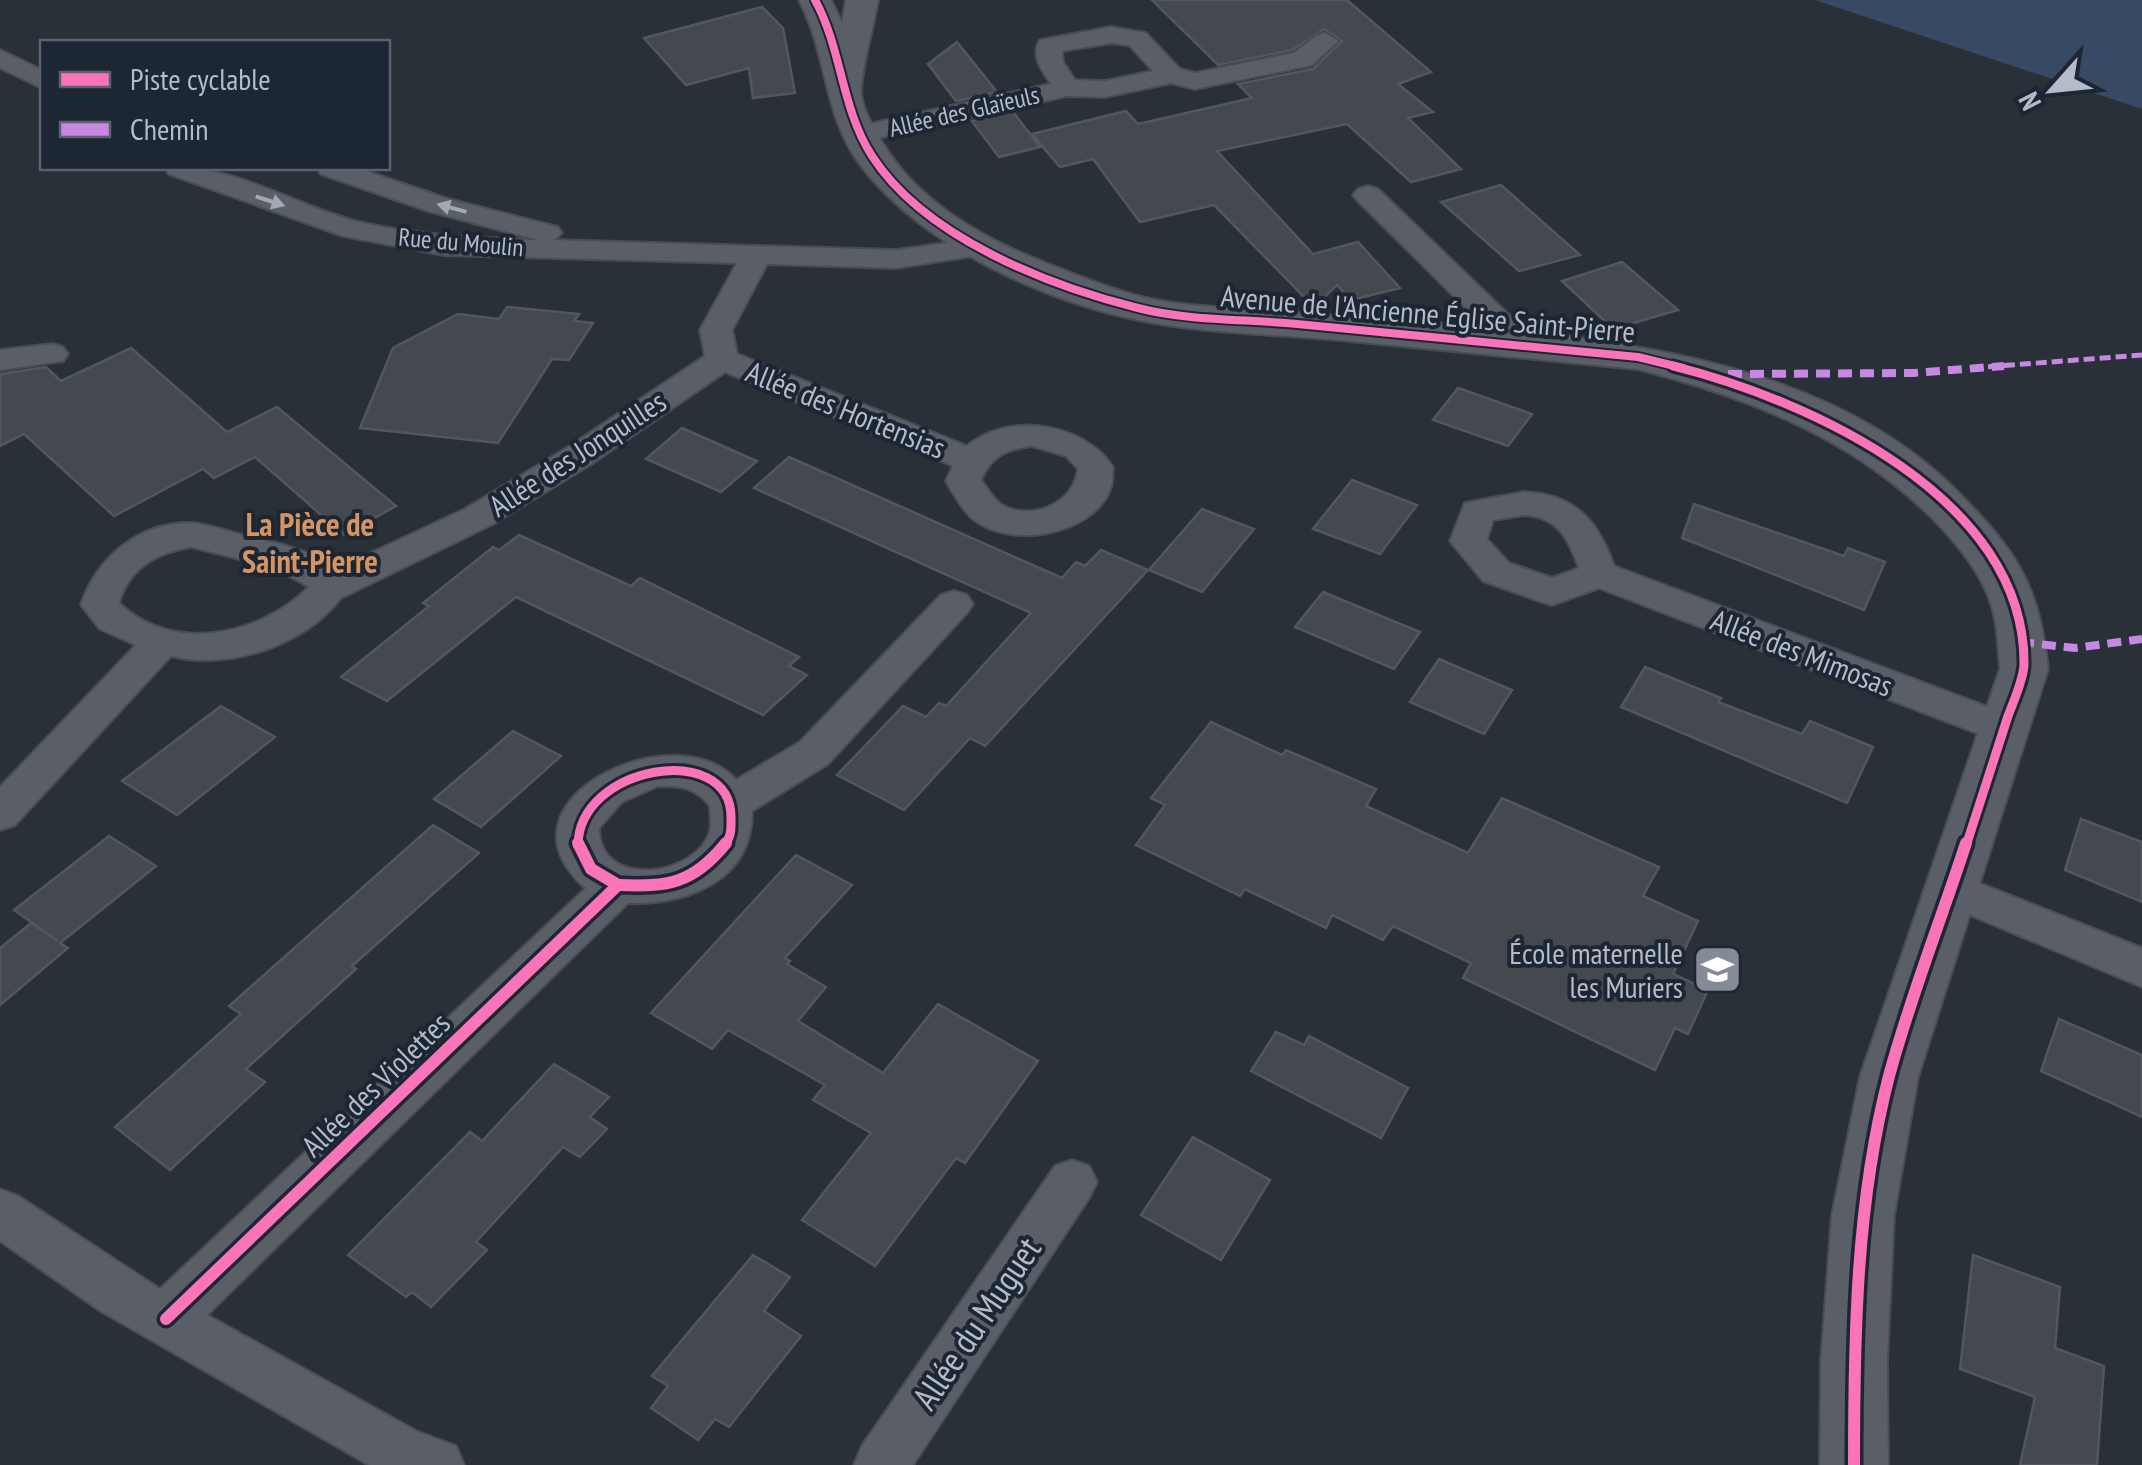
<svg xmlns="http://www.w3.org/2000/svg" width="2142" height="1465" viewBox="0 0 2142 1465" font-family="'PT Sans Narrow',sans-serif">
<rect width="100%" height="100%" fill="#2a3038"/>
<path fill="#384963" d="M1815,0h327v109z"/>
<g fill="#444950" stroke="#52575f" stroke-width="2.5">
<path d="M1152,0h195l84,72 -33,12 35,28 -25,6 53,51 -50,13 -64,-58 -130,27 96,103 45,-12 42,46 -49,12 -14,-15 -23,22 -100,-102 -74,17 -47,-63 -33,8 -28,-33 94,-23 12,13 114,-26 -14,-14 75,-15 29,-28 -18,-12 -32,21 -74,15z"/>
<path d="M762,7l21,21 12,65 -42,5 -4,-30 -63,17 -42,-47z"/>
<path d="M957,42l40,50 -41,9 -28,-37z"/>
<path d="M1013,112l27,35 -41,10 -27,-36z"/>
<path d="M1501,185l79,70 -61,16 -78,-69z"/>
<path d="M1622,262l56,48 -65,19 -51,-48z"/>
<path d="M507,307l72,7 -5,7 19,2 -24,37 -17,-1 -54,84 -138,-15 33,-80 65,-34 41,5z"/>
<path d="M131,348l96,84 50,-25 119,99 -52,29 -89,-78 -41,21 -11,-9 -89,47 -90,-82 -24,12v-72l46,-7 15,14z"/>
<path d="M1458,388l74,26 -24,32 -75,-26z"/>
<path d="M682,428l75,33 -36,31 -75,-33z"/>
<path d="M789,457l273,121 14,-16 9,4 16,-16 47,20 -163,176 -15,-8 -66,72 -67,-35 66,-69 23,11 13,-14 7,3 85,-93 -277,-125z"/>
<path d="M1352,480l65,25 -37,49 -67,-25z"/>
<path d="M1694,504l150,52 4,-8 37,14 -21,48 -182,-72z"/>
<path d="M1202,509l52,20 -52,63 -53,-22z"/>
<path d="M519,535l112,51 9,-8 159,79 -10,9 18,9 -44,40 -247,-118 -129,104 -46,-24 88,-71 -6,-3 70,-56 6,3z"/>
<path d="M1323,592l97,40 -26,37 -99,-42z"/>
<path d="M1439,659l73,31 -28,44 -74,-32z"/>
<path d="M1645,667l76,31 -3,4 84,32 8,-13 63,26 -26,56 -226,-96z"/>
<path d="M221,706l54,31 -98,78 -55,-34z"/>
<path d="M1211,722l71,33 4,-5 90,39 -10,17 102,47 34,-55 157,69 -16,29 55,25 -25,53 35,16 -20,44 -13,-6 -20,42 -192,-92 8,-15 -78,-37 -10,14 -51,-25 -6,13 -81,-39 -5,7 -104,-51 29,-40 -14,-7z"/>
<path d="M513,731l48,25 -80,71 -47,-28z"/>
<path d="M2081,819l61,23v60l-77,-32z"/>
<path d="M433,825l46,28 -127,113 4,3 -110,100 19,13 -95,88 -55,-43 126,-113 -12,-8z"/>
<path d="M109,836l47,30 -96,77 8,5 -68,57v-57l31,-25 27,18 -44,-31z"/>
<path d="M796,855l56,30 -67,73 5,3 -3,3 39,23 -28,34 85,52 55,-69 100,57 -73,102 -9,-5 -81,108 -73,-46 69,-87 -58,-33 12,-15 -97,-55 -16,19 -61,-36z"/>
<path d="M2059,1019l83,36v62l-101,-46z"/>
<path d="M1276,1032l28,13 5,-9 99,52 -27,50 -130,-67z"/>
<path d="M554,1064l55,33 -19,20 17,12 -27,28 -17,-10 -87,95 11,8 -56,57 -19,-15 -6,5 -58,-42 122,-123 12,9z"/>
<path d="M1193,1137l77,43 -49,80 -80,-45z"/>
<path d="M753,1255l37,22 -26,34 37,25 -72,91 -14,-8 -17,21 -47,-32 17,-22 -16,-10z"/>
<path d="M1973,1255l87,32 -5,61 49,18 -7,99h-77l15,-68 -75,-28z"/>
</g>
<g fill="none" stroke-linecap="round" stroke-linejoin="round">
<defs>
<g id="minor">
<path d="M1111,27l35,6 34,36 15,4 99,-20 22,-17 9,-3 13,8 -26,24 -9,2 -108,22 -24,-6 -66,14 -38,-1 -207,46 -14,-8 14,-8 191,-42c-9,-14 -21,-28 -11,-44zM1111,43l18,2 24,26 -48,10 -30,-1 -12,-18 -1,-11z"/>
<path d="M0,50l42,20v18l-42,-20z"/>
<path d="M165,168c69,-5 131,39 198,55 58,13 116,15 175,17l-110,-29 -107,-37 -4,-6h40l91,31 110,28 4,6 -8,7 342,10 79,-11 11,3 4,6 -4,6 -90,14 -129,-4 -35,66 5,24 230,92c41,-35 117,-23 146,21 -1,8 0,17 -3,23 -19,46 -101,59 -137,29 -11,-9 -20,-26 -27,-38l7,-15 -228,-94 -134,92 -100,61 -150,73c-38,48 -111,72 -170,58l-156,169 -15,5v-43l136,-142 -36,-16 -19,-24c15,-47 58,-83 110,-82 19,1 41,10 60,14 30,7 62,14 86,32l128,-60 102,-61 138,-92 -5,-26 37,-67 -293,-8 -101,-19 -174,-62zM1032,446l34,10 12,13c-4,34 -45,53 -76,36 -8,-5 -15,-17 -21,-25 10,-24 26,-31 51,-34zM192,547l83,21 34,19c-48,48 -136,68 -190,16 10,-35 38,-51 73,-56z"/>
<path d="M1368,186l10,3 132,127 22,30 -5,7h-22l-17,-23 -130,-129 -5,-6 5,-6z"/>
<path d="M52,344l11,3 5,7 -5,7 -63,9v-20z"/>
<path d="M1524,492c50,2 74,28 90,74l406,153 6,10 -6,10 -14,5 -14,-5 -393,-151 -47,17 -13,-4 -56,-20 -33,-40 15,-38zM1524,515c34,2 44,23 55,53l-27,10 -43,-15 -22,-24 6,-19z"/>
<path d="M954,591l13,4 6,9 -6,9 -139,151 -76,47c1,69 -64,94 -124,92l-421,412 209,116 40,15 8,19h-95l-270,-155 -99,-69v-52l18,7 142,93 426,-401c-9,-6 -14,-13 -20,-22 -50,-80 116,-148 170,-86l64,-38 141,-147zM658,786c23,0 37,1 52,20 0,7 2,18 0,25 -12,45 -111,60 -111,-3l23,-26z"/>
<path d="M1954,873l188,75v39l-203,-85 -7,-12 7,-12z"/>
<path d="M1072,1160l17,6 8,16 -8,16 -176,267h-59l8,-19 193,-280z"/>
</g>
<path id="tertiary" d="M799,0h32l11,23 4,-23h32c-5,29 -15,61 -17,89 -2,22 28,65 41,81 36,42 88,71 139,91 33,13 66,27 101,36 45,11 97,10 144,14 214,21 510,17 671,180 60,61 82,93 91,178l-130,408 -24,138 -7,146 1,104h-68l1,-104 11,-146 28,-138 140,-408c-2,-23 -2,-46 -10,-68 -10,-29 -30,-53 -51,-76 -83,-86 -188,-127 -302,-156 -95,-9 -191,-19 -287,-28 -70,-7 -143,-7 -212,-21 -97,-20 -219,-76 -279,-157 -36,-49 -32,-111 -60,-163z"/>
</defs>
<use href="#minor" stroke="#484c53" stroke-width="4"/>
<use href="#tertiary" stroke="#484c53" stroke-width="4"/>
<use href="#minor" fill="#5a5e66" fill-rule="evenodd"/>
<use href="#tertiary" fill="#5a5e66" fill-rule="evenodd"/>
<path stroke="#c787e3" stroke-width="5" stroke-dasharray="11 5" stroke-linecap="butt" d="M1972,368l170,-13"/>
<g stroke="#c787e3" stroke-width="8" stroke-dasharray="14 8" stroke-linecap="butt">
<path d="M1728,374l185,-1 91,-7"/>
<path d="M2020,642l55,6 67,-9"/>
</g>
<defs>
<path id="cycleway-far2" d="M815,0c27,49 26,108 57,156 52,81 177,130 266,152 50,13 108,11 159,16 114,11 227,22 341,33l45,11"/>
<g id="cycleway-far1">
<path d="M1673,366c136,34 353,132 351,299 -1,16 -10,35 -16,51 -14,43 -28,86 -42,130"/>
<path d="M578,846c0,-81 153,-106 153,-29 0,12 1,19 -7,29"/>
</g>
<g id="cycleway">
<path d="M578,843l13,26 27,16"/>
<path d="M618,885c50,2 75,-1 108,-42"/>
<path d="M166,1319l452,-434"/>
<path d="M1854,1465c0,-130 2,-262 35,-389 21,-78 52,-156 77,-233"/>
</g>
</defs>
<use href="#cycleway-far2" stroke="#1d2633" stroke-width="12"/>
<use href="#cycleway-far1" stroke="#1d2633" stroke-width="15"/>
<use href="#cycleway" stroke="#1d2633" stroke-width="19"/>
<use href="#cycleway-far2" stroke="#fb73b8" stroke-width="8"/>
<use href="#cycleway-far1" stroke="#fb73b8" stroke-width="9"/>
<use href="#cycleway" stroke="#fb73b8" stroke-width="12"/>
</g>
<defs><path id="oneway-solid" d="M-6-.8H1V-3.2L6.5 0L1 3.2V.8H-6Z" transform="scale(2.5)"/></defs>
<g fill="#a2a9b5">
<use href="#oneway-solid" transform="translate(270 201) rotate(18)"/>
<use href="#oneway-solid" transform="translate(452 208) rotate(-165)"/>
</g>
<defs>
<symbol id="school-square" viewBox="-11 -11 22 22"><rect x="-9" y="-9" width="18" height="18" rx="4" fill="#848b96" stroke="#1d2633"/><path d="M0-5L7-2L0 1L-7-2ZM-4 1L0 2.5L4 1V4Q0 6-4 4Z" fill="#fff"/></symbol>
</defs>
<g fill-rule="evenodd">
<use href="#school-square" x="1690" y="942" width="55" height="55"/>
</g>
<g text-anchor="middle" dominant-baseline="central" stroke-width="8" stroke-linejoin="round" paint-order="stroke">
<g font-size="25" fill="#b4bcc9" stroke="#1d2633">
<text transform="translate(964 111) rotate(-13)">Allée des Glaïeuls</text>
<text transform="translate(461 242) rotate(5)">Rue du Moulin</text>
</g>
<g font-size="30" fill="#b4bcc9" stroke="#1d2633">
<text transform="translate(1428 313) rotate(5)">Avenue de l'Ancienne Église Saint-Pierre</text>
<text transform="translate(846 409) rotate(22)">Allée des Hortensias</text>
<text transform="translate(577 453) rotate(-33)">Allée des Jonquilles</text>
<text transform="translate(1802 652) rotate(21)">Allée des Mimosas</text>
<text transform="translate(375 1084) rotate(-44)">Allée des Violettes</text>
</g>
<g font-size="30" fill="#b4bcc9" stroke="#1d2633" text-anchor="end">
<text x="1683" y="952">École maternelle<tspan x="1683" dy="34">les Muriers</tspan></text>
</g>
<g font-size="32" font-weight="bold" fill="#d59563" stroke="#1d2633">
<text x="310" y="524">La Pièce de<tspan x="310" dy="37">Saint-Pierre</tspan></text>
</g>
<g font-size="35" fill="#b4bcc9" stroke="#1d2633">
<text transform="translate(976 1323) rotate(-56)">Allée du Muguet</text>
</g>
</g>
<rect x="40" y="40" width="350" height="130" fill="#1d2633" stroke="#59626f" stroke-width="2.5"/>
<rect x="60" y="72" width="50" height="15" fill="#fb73b8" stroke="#59626f" stroke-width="2.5"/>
<text x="130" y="90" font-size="30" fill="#b4bcc9">Piste cyclable</text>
<rect x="60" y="122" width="50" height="15" fill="#c787e3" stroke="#59626f" stroke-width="2.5"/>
<text x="130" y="140" font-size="30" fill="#b4bcc9">Chemin</text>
<g transform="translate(2052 90) rotate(243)" stroke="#1d2633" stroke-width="8" paint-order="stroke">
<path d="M0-8L18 38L0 25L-18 38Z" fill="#b4bcc9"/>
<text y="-15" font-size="28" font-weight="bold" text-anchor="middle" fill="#b4bcc9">N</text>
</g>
</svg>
